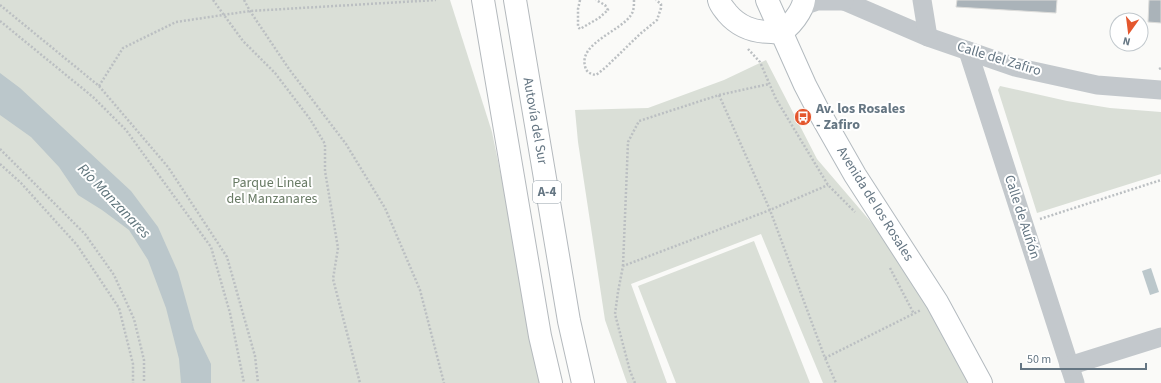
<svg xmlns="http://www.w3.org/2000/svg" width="1161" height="383" viewBox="0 0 1161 383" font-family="'Source Sans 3',sans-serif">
<rect width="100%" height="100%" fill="#fafaf8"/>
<g fill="#dadfd7">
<path d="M0,0h450l42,132 52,251h-544z"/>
<path d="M766,60l51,99 60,70 76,114 17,40h-147l-62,-149 -130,50 36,99h-40l-22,-63 -27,-178 -3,-32 73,-2 76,-28z"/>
<path d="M1000,86l67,15 43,7 51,4v62l-124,39 -39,-123z"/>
<path d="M754,241l56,142h-134l-38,-97z"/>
</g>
<g fill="#bbc7cb">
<path d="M0,73l20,15 111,103 27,36 20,45 16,57 17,35v19h-30l-2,-24 -13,-51 -18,-48 -19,-30 -27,-20 -24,-15 -19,-28 -28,-30 -31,-22z"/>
<path d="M1151,268l8,24 -9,3 -8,-24z"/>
</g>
<g fill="#aab3b9" stroke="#dcdcda">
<path d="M957,0h100l-1,13 -100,-6z"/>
<path d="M1149,0h12v23l-13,-1z"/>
</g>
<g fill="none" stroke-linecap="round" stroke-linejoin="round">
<defs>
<g id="secondary">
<path d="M719,0c1,5 5,9 8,13 12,14 26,19 44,19 3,0 7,1 9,0 10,-4 23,-22 24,-32"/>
<path d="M767,0l38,85 13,25 37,65 82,127 44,81"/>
</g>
<g id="highway">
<path d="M483,0l57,336 11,47"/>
<path d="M515,0l54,321 14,62"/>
</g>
</defs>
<use href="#secondary" stroke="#b3babf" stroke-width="24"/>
<use href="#highway" stroke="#b4b9bd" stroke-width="24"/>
<g stroke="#bbbfc2" stroke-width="2.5" stroke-dasharray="2 2" stroke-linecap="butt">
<path d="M213,0l30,41 32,32 35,46 15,25v27l13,77 -5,31 27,104"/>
<path d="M244,0l6,11 39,58 57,75 39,64 35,82 24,93"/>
<path d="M580,0l-2,9v18l2,2 19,-11 9,-8 -3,-5 -9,-5"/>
<path d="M634,0c0,5 0,11 -3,15 -10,16 -52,28 -46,51 1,6 5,8 11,9l9,-7 35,-34 17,-14 4,-12v-4l-5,-4"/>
<path d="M0,5l99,81 69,81 59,90 28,99 3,27"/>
<path d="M0,21l93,76 33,33 85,117 19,66 14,70"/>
<path d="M748,49l12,13 16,37 52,86 27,27"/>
<path d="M1159,69l2,-1"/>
<path d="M99,86l24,-38 53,-26 74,-11 186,-11"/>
<path d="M719,95l50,-11"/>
<path d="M0,149l85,85 29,41 20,44 10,41v23"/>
<path d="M0,164l21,19 56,62 42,63 14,56v19"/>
<path d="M1040,219l121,-39"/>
<path d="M623,266l5,-124 11,-21 80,-26 51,115 55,148 11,25"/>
<path d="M890,268l24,46"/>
<path d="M825,358l96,-48"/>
<path d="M635,383l-5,-12 -15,-57 3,-22 5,-26 147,-56 58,-25"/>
</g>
<g stroke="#c3c8cc" stroke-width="19">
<path d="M842,0l86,37 87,30 82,18 64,5"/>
<path d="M922,0l6,37"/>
<path d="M803,6l14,-5h27"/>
<path d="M968,51l107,332"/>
<path d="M1069,366l92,-29"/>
</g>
<use href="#secondary" stroke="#fff" stroke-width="22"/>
<use href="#highway" stroke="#fff" stroke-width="22"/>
</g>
<defs>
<symbol id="bus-disc" viewBox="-11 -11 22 22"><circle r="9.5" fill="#e4572e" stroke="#fff"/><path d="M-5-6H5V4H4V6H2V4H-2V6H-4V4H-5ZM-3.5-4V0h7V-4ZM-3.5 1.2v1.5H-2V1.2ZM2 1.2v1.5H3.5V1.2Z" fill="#fff"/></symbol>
</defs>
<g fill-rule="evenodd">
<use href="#bus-disc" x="793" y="107" width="20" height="20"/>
</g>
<g text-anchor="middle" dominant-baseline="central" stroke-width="4" stroke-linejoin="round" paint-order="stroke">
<rect fill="#fff" stroke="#939fa8" stroke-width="1" x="533" y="181" width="28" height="22" rx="3"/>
<g font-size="13" font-weight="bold" fill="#657683">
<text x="547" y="192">A-4</text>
</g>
<g font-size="14" fill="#657683" stroke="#fff">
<text transform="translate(999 59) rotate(17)">Calle del Zafiro</text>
<text transform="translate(535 121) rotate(80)">Autovía del Sur</text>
<text transform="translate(875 204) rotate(58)">Avenida de los Rosales</text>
<text transform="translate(1022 217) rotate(72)">Calle de Auñón</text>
</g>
<g font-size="14" font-weight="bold" fill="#657683" stroke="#fff" text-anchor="start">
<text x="816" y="109">Av. los Rosales<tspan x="816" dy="16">- Zafiro</tspan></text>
</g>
<g font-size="14" fill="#687a64" stroke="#fff">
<text x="272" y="183">Parque Lineal<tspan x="272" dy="16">del Manzanares</tspan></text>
</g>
<g font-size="15" font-style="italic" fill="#60757c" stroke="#fff">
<text transform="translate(114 201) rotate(46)">Río Manzanares</text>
</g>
</g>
<g transform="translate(1129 32) rotate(194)"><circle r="19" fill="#ffffff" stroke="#c1c8cd"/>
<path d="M0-3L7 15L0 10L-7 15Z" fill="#e4572e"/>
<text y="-6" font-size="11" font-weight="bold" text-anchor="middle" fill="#657683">N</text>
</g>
<path d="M1021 363v6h125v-6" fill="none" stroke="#657683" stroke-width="2"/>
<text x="1027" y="363" font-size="12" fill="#657683" stroke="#ffffff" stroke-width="3" paint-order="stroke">50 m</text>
</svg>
